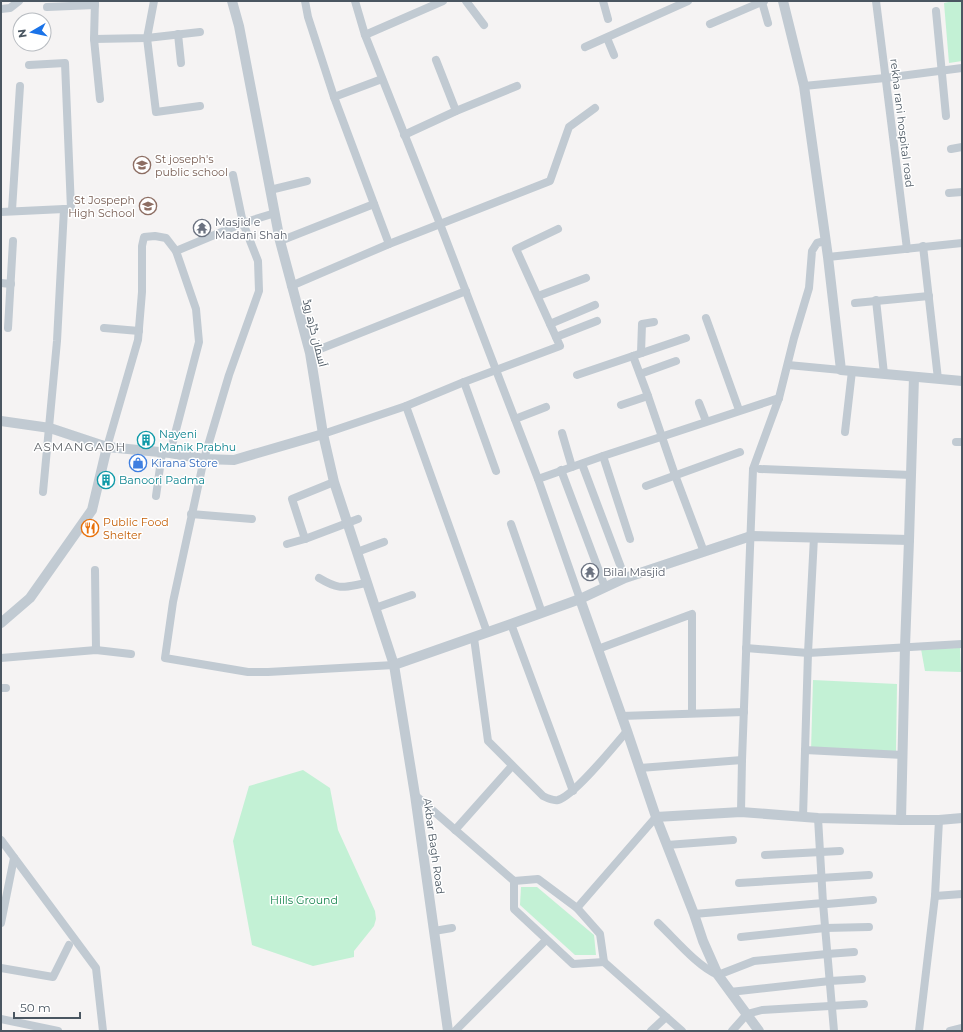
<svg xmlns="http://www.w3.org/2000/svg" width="963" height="1032" viewBox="0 0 963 1032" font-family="Montserrat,Cairo,sans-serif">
<rect width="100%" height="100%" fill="#f5f3f3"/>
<g fill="#c3f1d5">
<path d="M953,1h9v60l-13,2 -5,-60z"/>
<path d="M960,648l1,24 -36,-1 -4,-22z"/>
<path d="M813,680l84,4 -1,69 -85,-2z"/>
<path d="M303,770l27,18 8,42 37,81 1,8 -2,7 -20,25v6l-41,9 -61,-21 -19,-104 16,-55z"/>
<path d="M521,887h16l57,48 2,20h-21l-55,-50z"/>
</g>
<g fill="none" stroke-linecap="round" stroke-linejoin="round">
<g stroke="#c1cad2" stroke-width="8">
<path d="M95,1l-1,38 6,60"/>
<path d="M154,1l-7,37 9,74 44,-6"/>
<path d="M305,1l3,16 26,80 55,147"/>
<path d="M355,1l10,34 75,189 56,146 42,109 42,120"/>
<path d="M466,1l18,24"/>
<path d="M603,1l5,18"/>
<path d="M876,1l31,248"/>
<path d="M762,2l6,21"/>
<path d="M47,7l48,-2"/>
<path d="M1,9l9,-1 9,-7"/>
<path d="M936,11l10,105"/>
<path d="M710,24l54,-23"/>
<path d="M178,34l3,29"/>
<path d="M365,35l78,-34"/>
<path d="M607,38l7,17"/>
<path d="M94,39l53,-1 53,-6"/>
<path d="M585,47l103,-46"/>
<path d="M436,60l20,51"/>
<path d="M29,65l36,-2 6,146h-7l-7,132 -14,151"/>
<path d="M804,86l81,-8 77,-10"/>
<path d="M334,97l48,-18"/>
<path d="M404,135l52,-24 61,-25"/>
<path d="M951,149l11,-2"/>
<path d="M233,175l10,48 15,38 1,30 -30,84 -25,84 -31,143 -8,56 83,14h20l126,-7"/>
<path d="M270,190l37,-9"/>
<path d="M949,193l13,-1"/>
<path d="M12,210l8,-124"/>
<path d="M1,212l63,-3"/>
<path d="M280,241l94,-37"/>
<path d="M923,246l15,133"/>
<path d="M828,257l134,-14"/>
<path d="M1,283l10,1"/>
<path d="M291,286l98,-42 161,-63 19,-54 26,-19"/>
<path d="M538,296l48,-18"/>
<path d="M876,300l8,74"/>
<path d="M855,303l74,-7"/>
<path d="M706,318l33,92"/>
<path d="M550,324l45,-19"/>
<path d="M8,328l5,-87"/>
<path d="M104,328l35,3"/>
<path d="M556,337l41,-16"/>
<path d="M310,353l156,-62"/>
<path d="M641,353l1,-29 12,-2"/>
<path d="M633,356l15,40 27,79 29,77"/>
<path d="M788,365l53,5"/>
<path d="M640,374l36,-13"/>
<path d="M577,375l109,-37"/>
<path d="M464,382l32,89"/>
<path d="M699,403l7,18"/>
<path d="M621,405l27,-9"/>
<path d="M406,406l81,226"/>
<path d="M515,419l31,-12"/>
<path d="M845,432l7,-61"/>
<path d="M562,433l10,34"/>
<path d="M323,434l83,-28 58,-24 96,-36 -44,-97 42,-20"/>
<path d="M956,442h6"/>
<path d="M107,447l31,-107 4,-48v-46l2,-9 11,-1 11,2 10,13"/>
<path d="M170,453l29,-111 -3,-33 -20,-58 67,-28 32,-10"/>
<path d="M603,456l27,83"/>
<path d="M582,464l43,114"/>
<path d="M760,469l151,6"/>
<path d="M561,470l44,117"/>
<path d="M538,479l65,-23 176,-58"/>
<path d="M334,482l-42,17 13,40 53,-20"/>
<path d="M646,486l94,-34"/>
<path d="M156,496l6,-43"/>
<path d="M191,514l61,5"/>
<path d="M511,524l31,89"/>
<path d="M287,544l18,-5"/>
<path d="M357,552l27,-10"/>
<path d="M95,570l1,80"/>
<path d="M319,578c22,13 24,9 48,5"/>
<path d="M375,608l37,-13"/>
<path d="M511,624l62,167"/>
<path d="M474,638l14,103 55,55c4,2 10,5 15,4 16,-4 57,-55 69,-69"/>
<path d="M746,648l62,5 154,-9"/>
<path d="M598,649l94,-35v99"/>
<path d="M1,658l95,-8 35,4"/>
<path d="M1,688h5"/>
<path d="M621,716l123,-4"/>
<path d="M805,750l98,5"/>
<path d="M640,768l102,-8"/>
<path d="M415,795l99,86 24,-2 39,29 23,26 4,28 78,69"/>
<path d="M741,812l1,-52 11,-291 26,-71 15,-60 15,-50 3,-37 5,-8 8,-2"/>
<path d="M803,817l5,-164 6,-116"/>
<path d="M818,818l5,85 11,128"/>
<path d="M455,830l57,-64"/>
<path d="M1,840l95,128 7,63"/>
<path d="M667,845l66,-5"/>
<path d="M765,855l75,-4"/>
<path d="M514,881v28l59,55 31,-2"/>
<path d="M739,883l130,-8"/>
<path d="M935,896l27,-2"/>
<path d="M577,908l79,-91"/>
<path d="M694,914l129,-11 4,1 46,-4"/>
<path d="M1,923l13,-65"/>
<path d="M658,923c17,16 39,43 60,52l36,-14 73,-7 27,-2"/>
<path d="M434,931l18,-3"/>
<path d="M741,937l84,-9 44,-1"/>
<path d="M1,968l52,9 16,-32"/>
<path d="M730,992l100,-11 32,-2"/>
<path d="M1,1019l57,12"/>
<path d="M455,1031l91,-91"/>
<path d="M651,1031l15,-14"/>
<path d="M732,1031l15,-17 15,-4 102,-6"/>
<path d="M919,1031l16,-135 4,-76"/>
<path d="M950,1031l12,-3"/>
</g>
<g stroke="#c1cad2" stroke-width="10">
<path d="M232,1l7,25 41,215 30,112 13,81 11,48 60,183 21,130 33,236"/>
<path d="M783,1l21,85 24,171 13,113 121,11"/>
<path d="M1,421l49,7 57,19 63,6 34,6 30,1 89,-26"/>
<path d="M580,599l47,132 29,86 38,97 9,27 15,34 41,56"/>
<path d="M1,623l29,-25 62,-88 15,-63"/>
<path d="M394,665l117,-41 69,-25 45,-21 126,-42 158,4"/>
<path d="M656,817l85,-5 77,6 83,2h38l23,-2"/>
<path d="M901,820l4,-173 4,-107 5,-163"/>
</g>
</g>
<defs>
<symbol id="school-ring" viewBox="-11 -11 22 22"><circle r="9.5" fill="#fff" stroke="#8d6e63" stroke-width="1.5"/><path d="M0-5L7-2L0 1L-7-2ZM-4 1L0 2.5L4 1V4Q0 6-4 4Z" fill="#8d6e63"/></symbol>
<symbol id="temple-ring" viewBox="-11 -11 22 22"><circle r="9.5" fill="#fff" stroke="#6b7280" stroke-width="1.5"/><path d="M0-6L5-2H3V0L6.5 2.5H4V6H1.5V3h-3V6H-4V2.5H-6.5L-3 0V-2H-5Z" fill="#6b7280"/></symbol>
<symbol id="building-ring" viewBox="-11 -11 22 22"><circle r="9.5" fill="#fff" stroke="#0f9aa8" stroke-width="1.5"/><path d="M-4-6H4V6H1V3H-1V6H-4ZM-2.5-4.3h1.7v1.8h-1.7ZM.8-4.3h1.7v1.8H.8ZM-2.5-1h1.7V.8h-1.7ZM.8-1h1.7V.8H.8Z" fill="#0f9aa8"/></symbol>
<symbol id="shop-ring" viewBox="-11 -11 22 22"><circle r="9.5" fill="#fff" stroke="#3f7fe0" stroke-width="1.5"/><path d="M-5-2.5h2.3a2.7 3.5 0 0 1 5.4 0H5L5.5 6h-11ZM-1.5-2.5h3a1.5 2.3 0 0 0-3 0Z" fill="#3f7fe0"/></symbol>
<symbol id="restaurant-ring" viewBox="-11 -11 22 22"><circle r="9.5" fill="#fff" stroke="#e8710a" stroke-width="1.5"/><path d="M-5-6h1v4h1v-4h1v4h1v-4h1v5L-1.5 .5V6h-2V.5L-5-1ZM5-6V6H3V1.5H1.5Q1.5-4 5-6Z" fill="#e8710a"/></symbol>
</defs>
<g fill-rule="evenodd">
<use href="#school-ring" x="132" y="155" width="20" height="20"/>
<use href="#school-ring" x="138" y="196" width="20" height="20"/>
<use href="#temple-ring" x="192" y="218" width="20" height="20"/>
<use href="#building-ring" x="136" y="430" width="20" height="20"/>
<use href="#shop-ring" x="128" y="453" width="20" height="20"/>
<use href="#building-ring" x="96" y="470" width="20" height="20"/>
<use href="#restaurant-ring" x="80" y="518" width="20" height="20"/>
<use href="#temple-ring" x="580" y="562" width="20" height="20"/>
</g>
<g text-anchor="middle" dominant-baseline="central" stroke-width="3" stroke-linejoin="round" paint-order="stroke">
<g font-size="11" fill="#4a5661" stroke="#fff">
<text transform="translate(902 123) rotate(83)">rekha rani hospital road</text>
<text transform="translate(315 333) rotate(76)">آسمان گڑھ روڈ</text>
<text transform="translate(434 846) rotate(82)">Akbar Bagh Road</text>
</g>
<g font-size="11" fill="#785e54" stroke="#fff" text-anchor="start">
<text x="155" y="159">St joseph's<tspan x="155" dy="13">public school</tspan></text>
<text x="135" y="200" text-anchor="end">St Jospeph<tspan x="135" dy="13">High School</tspan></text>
</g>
<g font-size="11" fill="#5b616d" stroke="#fff" text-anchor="start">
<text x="215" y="222">Masjid e<tspan x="215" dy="13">Madani Shah</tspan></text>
<text x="603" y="572">Bilal Masjid</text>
</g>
<g font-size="11" fill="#0d838f" stroke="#fff" text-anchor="start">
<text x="159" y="434">Nayeni<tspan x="159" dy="13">Manik Prabhu</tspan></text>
<text x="119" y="480">Banoori Padma</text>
</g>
<g font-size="11" fill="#366cbe" stroke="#fff" text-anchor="start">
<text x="151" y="463">Kirana Store</text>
</g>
<g font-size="11" fill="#c56008" stroke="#fff" text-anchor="start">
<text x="103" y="522">Public Food<tspan x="103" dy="13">Shelter</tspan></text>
</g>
<g font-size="11" fill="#17864f" stroke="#fff">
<text x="304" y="900">Hills Ground</text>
</g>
<g font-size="12" letter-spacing="1" fill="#5f6368" stroke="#fff">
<text x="80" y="446">ASMANGADH</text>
</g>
</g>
<rect width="963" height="1032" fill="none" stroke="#4a5661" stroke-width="4"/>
<g transform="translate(32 32) rotate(261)"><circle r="19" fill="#ffffff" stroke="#b7bbc0"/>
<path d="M0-3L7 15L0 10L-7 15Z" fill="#1a73e8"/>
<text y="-6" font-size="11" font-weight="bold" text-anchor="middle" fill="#4a5661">N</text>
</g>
<path d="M14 1012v6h66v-6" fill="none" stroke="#4a5661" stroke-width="2"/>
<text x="20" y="1012" font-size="12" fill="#4a5661" stroke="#ffffff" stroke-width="3" paint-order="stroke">50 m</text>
</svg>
